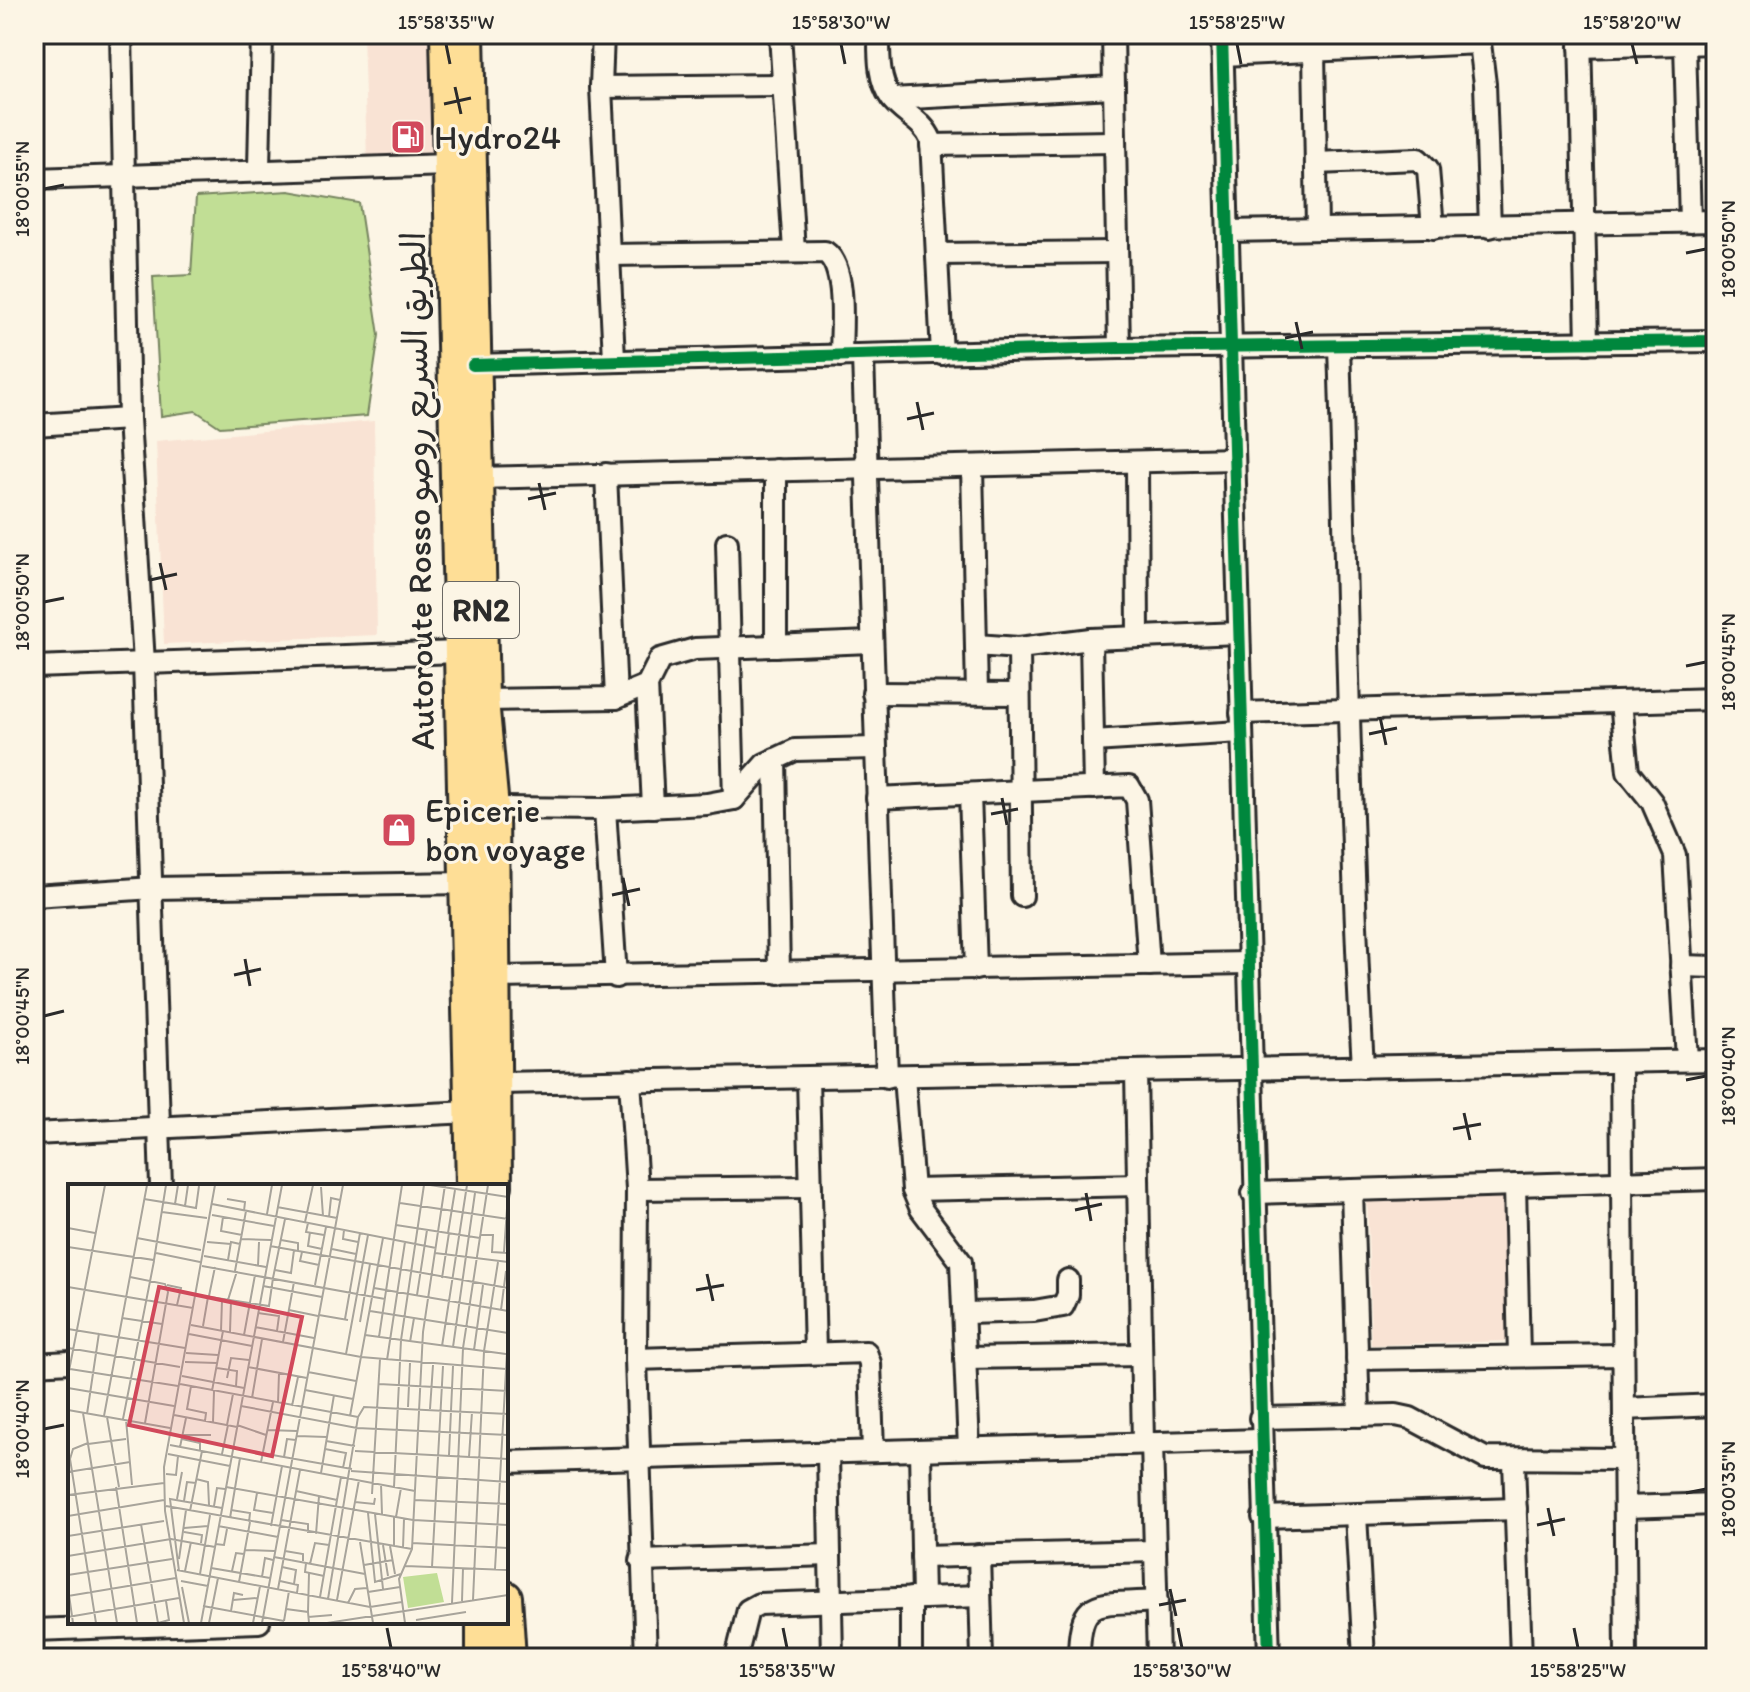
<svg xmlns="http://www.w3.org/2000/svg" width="1750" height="1692" viewBox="0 0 1750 1692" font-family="Itim,'Playpen Sans Arabic',sans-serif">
<rect width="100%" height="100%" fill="#fcf5e5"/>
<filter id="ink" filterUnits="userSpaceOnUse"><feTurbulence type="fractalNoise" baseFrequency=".0125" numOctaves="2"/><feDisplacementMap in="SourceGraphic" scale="16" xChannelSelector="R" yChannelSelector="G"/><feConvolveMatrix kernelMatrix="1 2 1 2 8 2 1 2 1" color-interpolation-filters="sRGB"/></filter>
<g filter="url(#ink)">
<g fill="#f9e3d4">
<path d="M363,34h68l3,122 -67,3z"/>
<path d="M374,421l3,214 -213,9 -8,-203z"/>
<path d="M1507,1185l4,156 -140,4 -4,-155z"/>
</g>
<path fill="#c1de95" stroke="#768460" stroke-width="2" d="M289,191l70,12 20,132 -12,81 -147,11 -24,-16 -35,5 -8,-139 38,-2 5,-78z"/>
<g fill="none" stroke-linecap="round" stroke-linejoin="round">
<defs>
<g id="minor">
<path d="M121,34l8,385 15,244 17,523"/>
<path d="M603,34l-2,53 13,272"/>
<path d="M780,34l14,217"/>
<path d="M879,34c0,21 -1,46 12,64 12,17 31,21 40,42l11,214"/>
<path d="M1113,34l6,314"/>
<path d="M1222,34l47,1624"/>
<path d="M1580,34l7,309"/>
<path d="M1685,44l5,178"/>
<path d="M1580,47l136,-4"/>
<path d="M1314,51l3,178"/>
<path d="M1223,55l257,-12 5,41 5,143"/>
<path d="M601,87l182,-2"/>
<path d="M892,99l220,-12"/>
<path d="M931,145l181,-3"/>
<path d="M1316,163l102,-4 10,10 5,59"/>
<path d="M259,168l3,-134"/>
<path d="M34,179l414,-14"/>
<path d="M1228,231l488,-10"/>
<path d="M937,254l179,-2"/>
<path d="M609,255l216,-3c23,15 16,78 16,104"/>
<path d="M1339,346c8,241 10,481 24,721"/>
<path d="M863,357l24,720"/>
<path d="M473,365l646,-17 597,-7"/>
<path d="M34,425l95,-6"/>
<path d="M1137,462l1,175"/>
<path d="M972,466l5,227"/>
<path d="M776,470v176"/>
<path d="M606,474l10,224"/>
<path d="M477,478l757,-19"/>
<path d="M727,543l7,256"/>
<path d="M1091,639l3,149"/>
<path d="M976,645l43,3"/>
<path d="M34,667l425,-15"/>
<path d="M647,685l6,122"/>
<path d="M873,693l144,1"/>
<path d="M483,700l133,-2 31,-13 13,-26 35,-10 176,-7"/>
<path d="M1621,702l7,70 24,30 23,53 12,205"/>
<path d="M1241,713l475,-14"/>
<path d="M1093,741l148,-9"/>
<path d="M775,759l4,214"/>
<path d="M970,794l6,175"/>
<path d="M877,798l252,-12 8,14 12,165"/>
<path d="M493,808l112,1 102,-5 27,-5 31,-35 30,-14 80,-2"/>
<path d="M605,809l11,168"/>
<path d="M34,896l119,-8 313,-5"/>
<path d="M1022,896l-3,-248 72,-9 148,-6"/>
<path d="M1681,966l35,1"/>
<path d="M494,977l754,-14"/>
<path d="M1621,1063l5,595"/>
<path d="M1136,1072l7,371"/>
<path d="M904,1077l9,113 8,19 40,53 8,186"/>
<path d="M808,1078l7,275"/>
<path d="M630,1080l7,109 -1,170 230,-7 4,11 3,88"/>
<path d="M494,1083l1222,-23"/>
<path d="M34,1134l436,-22"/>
<path d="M1515,1185l4,171"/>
<path d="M637,1189l174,-2"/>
<path d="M913,1190l225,-5"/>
<path d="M1352,1190l7,226"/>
<path d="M1253,1193l463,-14"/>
<path d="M966,1313l68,-2 29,-5 5,-11v-15"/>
<path d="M965,1358l175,-3"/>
<path d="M636,1359l10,299"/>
<path d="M1357,1359l266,-4"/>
<path d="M34,1364l36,-2"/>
<path d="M1624,1409l92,-4"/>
<path d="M1260,1418l136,-3 14,3 75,40 139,1"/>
<path d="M1152,1443l6,215"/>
<path d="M920,1450l3,148"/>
<path d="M828,1452l4,206"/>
<path d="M1514,1461l7,197"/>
<path d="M506,1462l754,-22"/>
<path d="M1625,1507l91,-3"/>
<path d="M1356,1515l8,143"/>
<path d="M1263,1517l253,-8"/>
<path d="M979,1555l3,103"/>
<path d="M922,1557l233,-6"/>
<path d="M641,1561l189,-6"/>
<path d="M911,1598v60"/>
<path d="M34,1630l225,-8"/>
<path d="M736,1658l12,-48 11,-6 221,-8"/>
<path d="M1079,1658c0,-67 22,-52 78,-57"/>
</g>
<g id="highway">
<path d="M446,34l26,1152"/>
<path d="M468,34l15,666 10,108 3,378"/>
<path d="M506,1597l4,61"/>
<path d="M482,1622v36"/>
</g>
</defs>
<use href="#minor" stroke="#2b2b2b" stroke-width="26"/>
<use href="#highway" stroke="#2b2b2b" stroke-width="36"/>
<use href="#minor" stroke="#fcf5e5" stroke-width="20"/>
<use href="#highway" stroke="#fede96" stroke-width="30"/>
<defs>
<g id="cycleway">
<path d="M1222,34l47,1624"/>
<path d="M473,365l646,-17 597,-7"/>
</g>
</defs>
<use href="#cycleway" stroke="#fcf5e5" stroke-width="17"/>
<use href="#cycleway" stroke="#00873e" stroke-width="12"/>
</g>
</g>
<path fill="none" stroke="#2b2b2b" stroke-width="3" d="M446,44l4,20M841,44l4,20M1237,44l4,20M1632,44l5,20M455,87l6,27M444,104l27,-6M44,189l20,-4M1686,253l20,-4M1296,322l6,27M1285,338l28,-6M917,402l6,28M907,419l27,-6M539,483l6,27M528,499l28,-6M160,563l6,27M150,580l27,-6M44,602l20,-4M1686,666l20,-4M1380,717l6,28M1369,734l28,-6M1002,798l5,27M991,814l27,-5M623,878l6,28M612,895l28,-6M245,959l5,27M234,975l27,-6M44,1016l20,-5M1686,1080l20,-4M1464,1113l6,27M1453,1129l28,-5M1086,1193l5,28M1075,1210l27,-6M707,1274l6,27M696,1290l28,-5M44,1429l20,-4M1686,1493l20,-4M1548,1508l6,28M1537,1525l28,-6M1170,1589l6,27M1159,1605l27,-5M387,1628l4,20M783,1628l4,20M1178,1628l4,20M1574,1628l4,20"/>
<defs>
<symbol id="fuel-square" viewBox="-11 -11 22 22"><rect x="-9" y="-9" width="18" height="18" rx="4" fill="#d1495b" stroke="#fcf5e5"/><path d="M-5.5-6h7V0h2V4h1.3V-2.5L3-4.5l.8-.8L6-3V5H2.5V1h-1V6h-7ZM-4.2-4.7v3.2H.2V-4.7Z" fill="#fff"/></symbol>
<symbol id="shop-square" viewBox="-11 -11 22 22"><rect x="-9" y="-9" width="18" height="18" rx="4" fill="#d1495b" stroke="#fcf5e5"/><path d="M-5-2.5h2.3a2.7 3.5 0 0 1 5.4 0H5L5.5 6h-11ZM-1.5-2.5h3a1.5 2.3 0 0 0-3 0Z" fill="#fff"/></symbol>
</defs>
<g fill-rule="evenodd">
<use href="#fuel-square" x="388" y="117" width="40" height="40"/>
<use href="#shop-square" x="379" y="810" width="40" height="40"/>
</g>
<g text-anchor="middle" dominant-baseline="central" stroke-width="6" stroke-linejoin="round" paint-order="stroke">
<rect fill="#fcf5e5" stroke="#6a6863" stroke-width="2" x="443" y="582" width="76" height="56" rx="6"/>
<g font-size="32" font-weight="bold" fill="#2b2b2b">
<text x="481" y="610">RN2</text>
</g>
<g font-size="34" fill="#2b2b2b" stroke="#fcf5e5" text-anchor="start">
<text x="434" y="137">Hydro24</text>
<text x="425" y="810">Epicerie<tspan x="425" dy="39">bon voyage</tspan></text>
</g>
<g font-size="34" fill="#2b2b2b" stroke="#fcf5e5">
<text transform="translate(418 491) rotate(-91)">Autoroute Rosso الطريق السريع روصو</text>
</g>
</g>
<g transform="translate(68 1184)">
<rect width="440" height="440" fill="#fcf5e5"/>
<path d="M369,389l7,29 -36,6 -5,-31z" fill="#c1de95"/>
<path fill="none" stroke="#a8a49b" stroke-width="2" d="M362,1l78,12M253,3l2,29M76,15l31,5 3,-19M159,15l18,3 -1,9M332,19l108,16M108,20l9,2 3,-21M144,20l224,44M117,22l11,2 3,-22M209,23l60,11M94,28l45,6M199,30l5,-29M144,31l62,11M155,33l-2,14 21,4M261,33l2,-19 9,2M237,38l8,-37M240,39l-2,9 18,3M328,41l84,13M0,44l27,5M276,46l-1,9 15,3M242,48l-2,14 14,3M380,49l7,-43M413,51h12l-1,17 16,1M69,54l64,12M173,55l30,1M213,56l17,3v8M139,58l24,2M202,62l238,42M0,63l86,13 12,-75M264,65l24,5M234,68l-2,9 19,4M436,68l4,-58M88,69l44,9M367,69l73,9M136,72l62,11M160,76l3,-18 9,2M134,82l183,33M190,82l1,-24M207,86l16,3 3,-23M167,87l11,-60M62,93l35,7 3,8 -23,131M205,94l12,-59M374,94l7,-45M99,101l14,3 -4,17M247,101l11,-58M195,102l59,11M0,103l125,21M306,104l134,23M129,111l72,11 4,-28M349,111l10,-65M141,112l6,-29M160,116l9,-29M221,126l29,6M433,126l5,-39M302,127l138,22M190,129l21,3 -2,15M251,131l29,5M54,134l40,6M277,135l15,-86M292,138l10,-58M123,141l170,32 145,12M135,142l5,-29M187,143l59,11M0,145l117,19M153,147l1,-31M162,148l1,-31M121,150l63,12M176,151l11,-60M297,151l141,19M311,153l23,-152M215,158l11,-60M342,158l4,-24M374,162l25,-161M385,163l22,-154M0,164l112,19M406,166l9,-65M118,169l32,2M278,170l22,-119M319,176l18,-118M117,178l32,1M180,183l59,11M149,184l20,3 -1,15M2,185l108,17M240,188l48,9M0,192l37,-191M114,192l62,12M159,194l4,-20 18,2M112,200l178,33M311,200l129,7M123,202l-4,23 19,4 -1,8M0,204l106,18M237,206l48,9M144,207l11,-60M184,214l10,-59M210,219l1,-30M173,222l116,22 151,7M224,222l6,-29M340,223l2,-44M362,225l3,-44M0,226l102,18M15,229l34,210M19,230l12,-81M106,231l63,12M36,232l43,-231M282,232l33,-178M39,233l12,70M55,235l31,-158M58,236l6,65M145,238l1,-31M159,241l6,-31M169,241l29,10M199,246l30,1M114,251h29M229,252l30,1M114,255l18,4v8M258,257l29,5M20,259l-15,6 -3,10 26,164M20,260l38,-5M102,261l245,46M112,263l6,-29M165,264l119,21M257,265l21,4 -3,15M287,267l153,8M100,270l62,12M154,270l6,-29M381,271l4,-89M216,273l3,-18 9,1M401,273l3,-45M193,278l12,-60M283,287l157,11M0,288l62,-10M253,289l13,-78M98,290l10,1 2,-19M128,295l12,3 1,23M313,300l1,30M48,303l21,136M158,303l187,33 95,5M326,303l7,-147 23,-155M228,307l41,9M189,309l-3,17 19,3M304,310l8,-135M0,311l96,-12M109,315l5,-27M346,316l94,4M116,317l3,-19 9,1M287,318l19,2 1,-6M98,322l246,43M146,322l3,-18 8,1M163,326l19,3 -1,9M122,327l12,-60M300,329l7,69 26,-8M307,330l8,75M0,332l96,-16M328,333l5,-29M162,334l10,-60M213,336l27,4v9M73,340l17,99M150,342l60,11M203,342l11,-60M116,344l24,-2M116,348l18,3 -1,8M248,350l3,-38M0,352l96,-15M292,358l13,81M344,359l96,5M147,360l9,1 3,-16M315,361l5,31M322,362l5,28M326,362v-29M335,364l1,-29M177,366l30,1M217,367l18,3v7M0,372l103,-17 44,8M206,373l91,17M111,375l7,-49M238,379l-1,9 19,4M242,380l5,-21 14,2M296,381l29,-5M337,382l103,4M214,383l14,3 -2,14M364,383l11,-201M143,384l59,10M427,385l13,-235M109,386l193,37 32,-5M111,387l-9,-72 52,9M117,387l6,-29M164,387l4,-18 8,1M132,390l10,-59M0,391l104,-16M194,393l3,-19 8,2M113,397l27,5M212,397l18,4 -1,8M171,398l11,-60M114,403l7,36M0,404l5,35M210,405l22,-119M300,408l32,-5M0,412l108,-18M252,413l21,-120M260,415l30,-182 6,-10 144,7M165,416l24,-2M269,416l22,-120M405,416l11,-249 14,-89M394,417l1,-33M280,419l7,-14 12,-1M384,419l11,-255 25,-163M135,422l81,15M218,425l22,3 1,11M163,427l3,-18 9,2M240,428l1,-39M0,433l111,-19M240,433l24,-2M348,436l50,-8M216,437l5,-30M90,439l11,-3 -3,-19M116,439l-19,-112 -1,-44 51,-282M133,439l81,-438M141,439l9,-45M185,439l7,-37M194,439l81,-438M259,439l181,-28M337,439l-6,-44 13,-30 11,-217 22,-147"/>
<path fill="#d1495b" fill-opacity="0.15" stroke="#d1495b" stroke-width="4" d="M91,103l143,30 -30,139 -143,-31z"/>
<rect width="440" height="440" fill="none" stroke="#2b2b2b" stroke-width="4"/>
</g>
<rect width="1750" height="1692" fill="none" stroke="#fcf5e5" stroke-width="88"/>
<rect x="44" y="44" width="1662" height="1604" fill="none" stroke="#2b2b2b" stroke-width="3"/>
<g font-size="20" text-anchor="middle" fill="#2b2b2b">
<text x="446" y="29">15°58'35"W</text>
<text x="841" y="29">15°58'30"W</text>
<text x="1237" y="29">15°58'25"W</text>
<text x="1632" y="29">15°58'20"W</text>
<text transform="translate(22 189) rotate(-90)" y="7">18°00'55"N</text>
<text transform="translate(1728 249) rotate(-90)" y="7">18°00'50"N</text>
<text transform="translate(22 602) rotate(-90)" y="7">18°00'50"N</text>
<text transform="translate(1728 662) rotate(-90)" y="7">18°00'45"N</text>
<text transform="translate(22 1016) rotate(-90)" y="7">18°00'45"N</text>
<text transform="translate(1728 1076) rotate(-90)" y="7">18°00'40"N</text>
<text transform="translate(22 1429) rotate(-90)" y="7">18°00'40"N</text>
<text transform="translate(1728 1489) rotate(-90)" y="7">18°00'35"N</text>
<text x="391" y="1677">15°58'40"W</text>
<text x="787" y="1677">15°58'35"W</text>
<text x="1182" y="1677">15°58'30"W</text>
<text x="1578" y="1677">15°58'25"W</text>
</g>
</svg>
